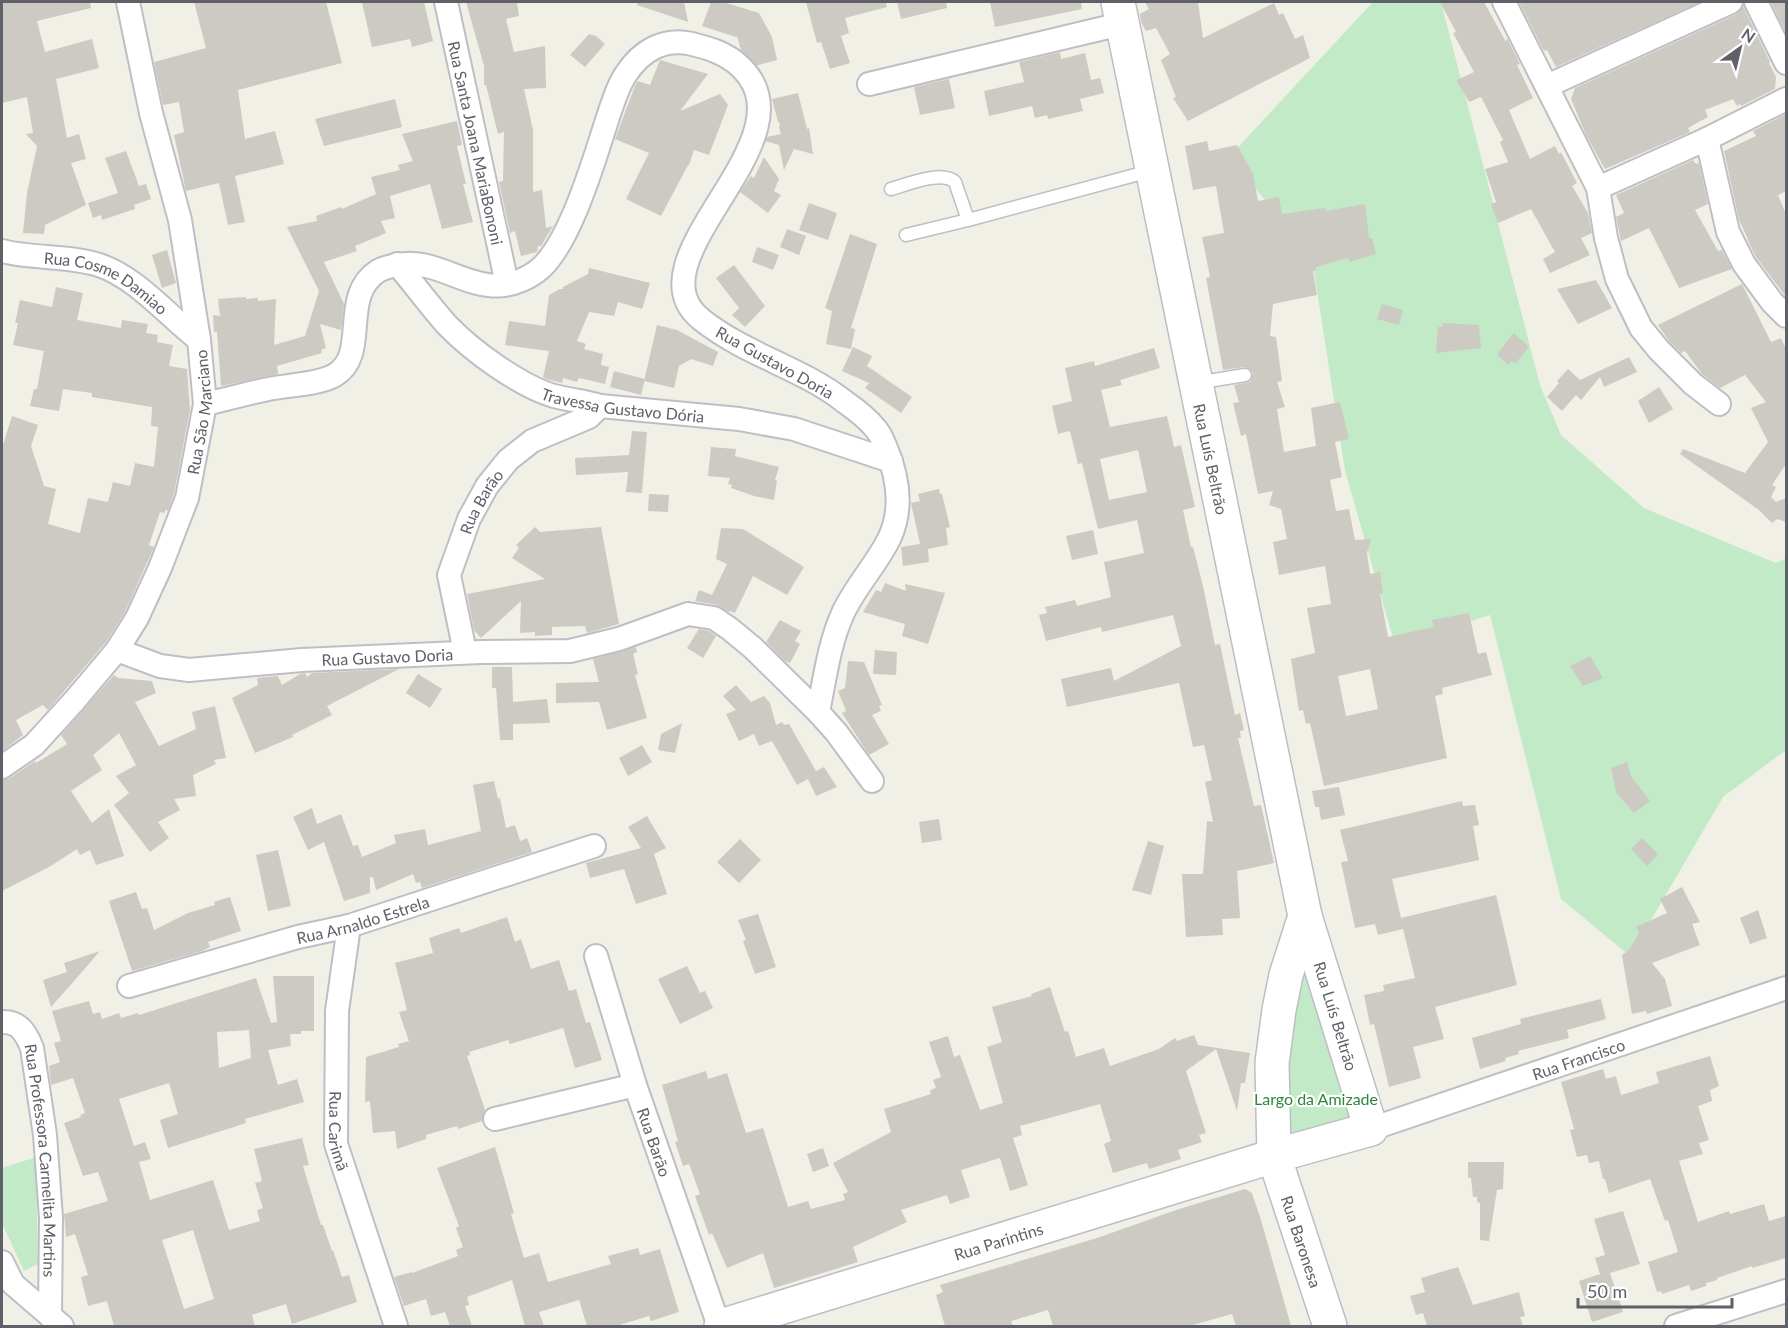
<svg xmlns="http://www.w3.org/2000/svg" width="1788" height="1328" viewBox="0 0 1788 1328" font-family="Lato,sans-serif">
<rect width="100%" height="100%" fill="#f1f0e6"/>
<g fill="#c2eac7">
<path d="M1373,2h68l99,383 21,50 83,73 132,55 10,-5v192l-63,47 -93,159 -69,-57 -71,-284 -95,30 -50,-174 -34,-219 -83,-94z"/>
<path d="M1305,916l66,213 -97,27z"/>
<path d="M36,1157l2,107 -14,7 -22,-48v-55z"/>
</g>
<g fill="#cccac3" fill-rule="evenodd">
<path d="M2,2h88l1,6 -54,13 8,31 47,-13 7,29 -43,11 11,59 12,-4 7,25 -15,4 15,42 -41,20 -1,9 -21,-1 4,-40 10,-47 -11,-12 7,-1 -6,-36 -25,6z"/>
<path d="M194,2h132l16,61 -104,27 7,49 30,-8 9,33 -49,12 10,46 -17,3 -9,-42 -33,8 -12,-56 10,-3 -5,-30 -16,3 -9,-43 52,-14z"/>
<path d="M362,2h62l9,39 -21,6 -2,-8 -38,8z"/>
<path d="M466,2h51l2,14 -13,3 8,33 31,-6 1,42 -22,1 9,41v62l9,-2 4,38 7,-2 -12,20h-3l-1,6 -16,4 -6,-25 -5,2 -11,-51 4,-1 1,-49 -6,2 -12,-49h-2v-19z"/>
<path d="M638,2h46l4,20 -51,-17z"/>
<path d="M711,2h12l36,11 13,24 5,23 -22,6 -14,-16 -4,-14 -1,1 -34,-11z"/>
<path d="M806,2h80l1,5 -42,11 4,15 -8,3 9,27 -20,6 -9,-27 -4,1z"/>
<path d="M897,2h49l1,6 -46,11z"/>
<path d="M990,2h91l1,7 -87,18z"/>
<path d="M1145,2h53l5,36 71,-35 5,12 4,-2 12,26 8,-4 7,23 -122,63 -15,-23 3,-1 -15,-37 9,-6 -14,-26 -10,3 -5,-9 -1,-8 9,-5z"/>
<path d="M1440,2h44l22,40 1,-4 13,26 -3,1 16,33 -24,12 21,49 25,-13 4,8 2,-2 16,31 -5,3 16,27 4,20 -11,5 9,17 -40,18 -7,-14 12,-7 -24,-43 -33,14 -7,-19 5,-2 -11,-33 23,-7 -8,-20 3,-2 -22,-43 -12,5 -12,-21v-1l17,-8 -21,-39 3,-1z"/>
<path d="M1519,2h181l-144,65 -9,-17 -3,1z"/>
<path d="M1771,2h15v31z"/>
<path d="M1743,6l27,56 -1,1 7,14 -1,12 -34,17 -1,-2 -3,2 -4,-7 -28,11 3,7 -20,11 2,4 -85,37 -19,-34 -15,-36 4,-11 162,-74z"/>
<path d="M589,34l7,2 9,8 -20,23 -15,-12z"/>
<path d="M1060,52l1,7 24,-6 6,27 9,-2 4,15 -24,6 3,12 -35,8 -1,-4 -12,3 -3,-12 -43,10 -5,-25 40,-9 -5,-20z"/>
<path d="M660,60l48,14 -28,37 40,-17 8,11 -19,50 -15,-5 -5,15h-1l-27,51 -35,-17 23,-46 -34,-14 20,-53 3,-5 12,4z"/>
<path d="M949,79l6,29 -35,7 -6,-28z"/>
<path d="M798,93l9,36 2,-1 4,26 -19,-5 -10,21 -5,-25 -14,-4 2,-4 14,-3 -2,-7 1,-4 -2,-1 -6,-23z"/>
<path d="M395,99l7,28 -78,19 -9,-27z"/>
<path d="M1786,114v77l-8,4 8,19v83l-30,-40 -9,-18h1l-9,-19 -15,-69 32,-15 -3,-5z"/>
<path d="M457,121l5,24 -5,1 9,38h-3l10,38 -31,7 -12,-45 -40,12 5,22 -14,3 5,12 -31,13 2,5 -33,11 20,42 -3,26 -21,-6 6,24 -5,2 1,3 -45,13 1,8 -57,12 -4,-54h-3l-1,-17 7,1 -2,-17 28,-2v2l12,-1v3l18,-2 -2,46 31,-9 14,-45 -32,-64 30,-6 -1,-5 25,-9 1,2 34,-15 -5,-17 29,-7 -2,-5 15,-4 -11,-27z"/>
<path d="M1207,141l2,10 28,-6 16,29 5,27 21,-4 3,17 43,-6 1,3 39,-7 4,34h3l4,16 -26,8 -2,-4 -32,9v3l-3,1 4,24 -44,9 -3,32 6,1 6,44 -5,1 8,25 -8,2 7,43 32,-6 -5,-38 29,-6 9,37 -14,3 7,35 -12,3 6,31 13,-2 6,31 16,-1 -4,14 3,21 10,-2 3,21 -3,1 8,43 46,-10 -2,-7 37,-7 9,41 8,-2 6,23 -50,13 1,6 -8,2 12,62 -123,28 -14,-63 -4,1 -3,-14 -4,1 -8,-52 24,-6 -8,-45 24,-4 -6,-38 -46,9 -6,-33 14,-3 -6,-30 -12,-4 4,-14 -15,3 -12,-60 -5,2 -8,-33 6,-1 -5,-17 16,-3 3,-9 -5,-5 -4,-1 -21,3 -17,-92 4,-1 -8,-40 22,-4 -8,-47 -23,4 -8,-44zM1370,669l8,40 -32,7 -8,-40z"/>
<path d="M126,151l13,35 7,-2 5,15 -17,6 1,4 -33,11 -1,-5 -8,3 -5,-15 30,-10 -13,-35z"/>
<path d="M764,157l15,22 -5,12 7,4 -13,18 -28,-21 11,-16 3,2z"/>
<path d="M1693,160l3,4 3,-1 9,41 -13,6 23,41 4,-1 10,19 -53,19 -30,-60 -28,13 -5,-24 8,-4 -8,-18z"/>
<path d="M809,203l28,10 -9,27 -29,-10z"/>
<path d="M787,229l19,7 -7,19 -19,-8z"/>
<path d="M850,234l27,10 -26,84 4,1 -4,20 -25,-5 6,-33 -7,-3z"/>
<path d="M757,247l22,8 -6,15 -21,-8z"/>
<path d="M167,250l9,33 -14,5 -10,-33z"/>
<path d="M734,265l31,41 -20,21 -13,-12 7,-7 -23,-30z"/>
<path d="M589,268l61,15 -8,26 -24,-7 -4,14 -25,-4 -12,29 9,3 -2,5 19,5 -2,11 8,2 -4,17 -26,-6 -2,4 -14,-4 -1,5 -16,-4 -3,-2 6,-26 -44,-6 4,-24 36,5 4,-31 11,-6h3v-2l25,-13z"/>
<path d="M1596,280l16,28 -34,16 -21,-35z"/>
<path d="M1742,284l29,58 10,-4 5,11v115l-14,21 4,2 -5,10 5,5 10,-4v14l-1,1 1,9 -9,-3 -5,4 -13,-13 -79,-56 3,-5 62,24 23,-31 -17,-34 15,-6 -21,-27 -25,13 -18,-14 -17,-23 -4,2 -12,-12 -11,-16z"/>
<path d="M56,287l27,6 -6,27 44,8 1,-8 26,4 -2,9 12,2 -1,7 16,3 -4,21 18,3 3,41 -16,84 -6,17 -3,-1v3l-5,-1 -11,33 5,2 -29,65 -19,30 -58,68 -5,-5 -27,15 7,15 -21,16v-303l10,-32 26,9 -7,21 13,40 12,3 -8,35 32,9 8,-35 20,4 5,-20 17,4 5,-23 19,4 4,-40 -7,-1 1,-19 -60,-10v-4l-29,-4 -4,22 -29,-5 4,-17h3l7,-38 -31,-6 5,-22h-3l5,-23 32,7z"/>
<path d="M1382,304l21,6 -4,15 -22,-6z"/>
<path d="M1443,323l36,2 2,23 -45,5 2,-26h4z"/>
<path d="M657,325l20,5 41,22 -5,14 -22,-7 -12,7 -5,22 -30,-7z"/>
<path d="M1514,333l15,14 -14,17 -3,-3 -4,4 -11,-11z"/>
<path d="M853,347l19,9 -5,10 45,31 -11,16 -36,-25 4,-5 -27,-12z"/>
<path d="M1154,348l6,20 -40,12 2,5 -21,5 9,37 57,-11 7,31 7,-2 14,62 -12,3 8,37h2l10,39 12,59 5,-1 15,71 5,-2 4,17 -4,1 1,7h-3l16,68 7,-1 13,58 -37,8 3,47 -18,1 1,16 -37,2 -4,-63h21l4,-53 6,1 -8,-40 7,-2 -8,-35 -11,2 -14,-64 -112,24 -6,-28 50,-11 3,13 67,-35 -8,-31 -71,17 -1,-5 -55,14 -7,-26 8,-2 -2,-6 30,-7 2,6 34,-9 -7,-35 40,-9 -7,-33 -39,9 -16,-66 -4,1 -8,-33 -12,3 -6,-28 20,-5 -7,-33 29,-7 1,5zM1138,450l9,42 -38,8 -9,-41z"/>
<path d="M1629,357l8,15 -33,15 -4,-10 -19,23 -5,-5 -14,16 -15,-14 12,-14 -2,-2 11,-12 12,11z"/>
<path d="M614,371l31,8 -4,16 -31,-8z"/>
<path d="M1659,387l14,22 -24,14 -11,-22z"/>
<path d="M632,431l15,1 -5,61 -16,-1 2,-20 -52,3 -1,-17 54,-3z"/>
<path d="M711,447l25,2 -1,7 44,11 -4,13 2,1 -3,19 -20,-4 -23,-8 1,-3 -4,-1 2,-6 -22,-2z"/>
<path d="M939,489l1,5h2l8,33 -4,1 2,17 -20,4 1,13 -26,4 -2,-19 19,-3 -9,-41 9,-2 -2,-7z"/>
<path d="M649,494l20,1 -1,17 -20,-1z"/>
<path d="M535,527l5,5 61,-5 18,97 -32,9 -2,-7 -33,1v8l-17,1v-4l-15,1 1,-32 -40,37 -7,-8 -7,-36 78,-15 -33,-21 7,-10 -3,-3z"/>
<path d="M721,528l22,1 61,38 -17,28 -34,-19 -18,37 -5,-2 -1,1 -12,-7 -22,-4 4,-11 13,5 15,-31 -11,-5z"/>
<path d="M1093,530l5,24 -26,6 -6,-24z"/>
<path d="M885,583l21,8 -1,-7 40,9 -17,51 -26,-8 3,-12 -42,-12 13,-22 5,2z"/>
<path d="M780,620l21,11 -6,10 5,3 -10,19 -5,-2 -19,-19z"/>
<path d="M699,629l10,2 7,5 -13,22 -16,-10z"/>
<path d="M636,647l1,5 -4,2 5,20 -3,1 12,43 -40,12 -8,-28 -43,1v-20l43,-1 -6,-23z"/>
<path d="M875,650l22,2 -1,23 -23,-1z"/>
<path d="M1590,656l13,22 -20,8 -13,-20z"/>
<path d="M848,661l16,1 18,43 -3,1 2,5 -9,4 17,29 -20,11 -27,-42 4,-2 -8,-20 7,-3z"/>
<path d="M492,667h20l1,35 34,-3 3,24 -37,1v16h-13l-4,-52h-4z"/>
<path d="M399,669l-72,37 5,9 -40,20 1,2 -38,16 -23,-55 26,-13 -1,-7 21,-2 4,9 18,-11 5,-1 2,4 5,-4z"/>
<path d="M418,674l24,15 -12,19 -24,-15z"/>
<path d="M114,675l4,3 34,3 4,12 -21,9 24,44 37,-17 -4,-17 23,-6 11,52 -12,2 2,4 -23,11 3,21 -22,3 6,11 -22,12 11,16 -19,14 -36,-47 15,-12 -13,-17 20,-11 -17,-32 -26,22 9,15 -31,21 21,32 17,-14 15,47 -28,9 -6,-15 -10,5 -3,-6 -28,18 -47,24v-111l8,-2 25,-17 1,2 31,-19 -6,-9z"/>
<path d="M736,685l15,17 13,-6 6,7 6,22 6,-3 2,3 5,-1 27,47 8,-4 13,20 -21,9 -8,-17 -11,6 -25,-44 -13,5 -5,-12 -15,7 -13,-27 10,-4 -13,-14z"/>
<path d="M682,723l-7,30 -17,-3 3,-16z"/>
<path d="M642,745l10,17 -24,14 -9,-18z"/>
<path d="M1627,762l4,14 19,25 -16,12 -18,-21 -5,-24z"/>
<path d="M494,781l4,18 2,-1 6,30 9,-3 5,16 7,-3 5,14 -110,36 -2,-6 -4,1 -3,-9 -37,16 -3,-13h-3v16l-26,8 -20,-59 -16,8 -15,-33 19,-9 5,16 24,-10 12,32 5,-1 4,12 34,-14 -2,-8 31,-6 3,16 53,-14 -8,-46z"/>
<path d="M1339,787l6,28 -24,5 -2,-13h-4l-3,-16z"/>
<path d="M1462,801l1,5 12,-1 4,20 -6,1 6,34 -87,19 9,39 95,-23 21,90 -82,22 9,32 -31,8 8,31 -32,9 -15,-63 -4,1 -6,-30 20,-4 -1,-6 32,-7 -12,-49 -25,6 -3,-11 -20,4 -14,-66 7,-1 -8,-31z"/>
<path d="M647,816l19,32 -12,6 13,40 -31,10 -12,-35 -34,9 -4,-15 55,-15 -13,-21z"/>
<path d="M939,819l3,21 -20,3 -3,-21z"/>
<path d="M1642,838l16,16 -11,12 -16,-17z"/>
<path d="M740,839l21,21 -22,23 -22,-21z"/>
<path d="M1148,841l16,5 -13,49 -19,-5z"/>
<path d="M278,850l13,56 -23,5 -12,-56z"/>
<path d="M1682,887l18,35 -8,2 8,21 -48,18 13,16 7,27 -25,8 -1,-3 -14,3 -10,-59 8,-6 9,-16 -3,-6 31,-14 -7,-14z"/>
<path d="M136,892l6,17 5,-1 7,22 34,-17 27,-8 -1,-3 16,-5 11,34 -33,11 2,5 -8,4 -70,20 -23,-70z"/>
<path d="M1758,910l9,28 -17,6 -10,-26z"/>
<path d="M758,914l18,53 -21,7 -12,-33 3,-1 -8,-20z"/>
<path d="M507,917l8,25 6,-3 10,30 28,-9 10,31 7,-2 10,34 4,-1 12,38 -27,8 -12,-40 -53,16 -2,-4 -39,12 1,3 -3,1 18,54 -3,11 -24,8 -1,-3 -31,9v4l-29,10 -2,-18 -22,2 -3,-32 -5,1 1,-45 33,-10 -1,-3 11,-3 -10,-29 8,-2 -12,-47 38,-10 -4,-15 30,-10 2,5z"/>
<path d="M100,951l-19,22 -30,34 -8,-27 24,-8 -3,-9z"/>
<path d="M687,966l13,27 5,-2 8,17 -33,16 -22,-45z"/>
<path d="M273,976h41v55h-13v3h-11l1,12 -23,4 10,35 19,-6 7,23 -59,17 1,4 -78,25 -8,-28 18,-6 -9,-31 -50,16 15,47 11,-4 6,17 -12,3 11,38 63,-20 16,50 31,-9 -3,-11 6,-2 -8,-25 7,-2 -8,-32 48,-11 7,27 -6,1 18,59h2l9,26 1,-1 9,27 7,-2 8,27 -65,22 -6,-20 -34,11 3,11h-141l-7,-25 -19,5 -7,-29 7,-2 -13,-41 -9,3 -2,-23 44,-13 -10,-29 -15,4 -19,-53 17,-6 -1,-2 5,-2 -12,-35 -22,7 -2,-19 11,-4 -6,-19 7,-2 -9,-30 37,-10 4,13 7,-2 2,7 17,-6 2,5 17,-5 1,2 117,-37 15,45 6,-1zM249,1030l2,28 -32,10 -2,-36zM193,1230l21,69 -30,10 -22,-69z"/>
<path d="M1050,987l15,45 3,-1 8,26 28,-9 6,18 49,-17 16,-11 2,3 17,-6 4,10 52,8 -5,30h-4l-4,28 -21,-62 -30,22 20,62 -7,2 3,7 -24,8 3,9 -32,10 -2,-6 -34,10 -9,-29 7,-3 -11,-37 -80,22 2,9 -9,3 15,47 -18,6 -10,-33 -39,12 9,27 -20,7 -3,-9 -46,15 6,12 -54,25 5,15 -84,26 -11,-35 -36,15 -15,-35 -3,2 -14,-39 5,-2 -11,-30 -6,2 -8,-24 3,-1 -16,-56 44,-14 2,8 19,-6 19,60 17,-5 25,79 20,-6 3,8 34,-9 -2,-6 5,-2 -15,-29 58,-31 -7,-23 47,-15 -1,-4 6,-2 -3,-8 8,-3 -12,-35 19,-6 6,21 6,-2 20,55 23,-7 -16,-56 15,-5 -10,-35 40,-11 -1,-2z"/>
<path d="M1601,999l5,20 -39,11 2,8 -51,13 1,3 -14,4 1,3 -26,8 -8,-31 49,-14 -1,-5z"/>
<path d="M1710,1056l9,30 -9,4 2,11 -14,5 11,34 -10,3 4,11 -24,7 19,61 31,-11 1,3 34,-10 5,17 17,-5v42l-34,10v-2l-35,12v2l-11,3v3l-15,5 -2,-6 -27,9 -1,-3 -4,1 -9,-30 30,-10 -10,-32 -3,1 -15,-42 -41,14 -4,-14h-2l-4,-18 -10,2 -2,-8 -10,2 -7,-27 4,-1 -13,-47 42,-13 3,10 10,-3 5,19 38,-12 -3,-11z"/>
<path d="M495,1147l19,66 -3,1 13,44 15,-5 9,29 63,-18 -3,-8 30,-8 2,7 20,-6 19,63 -28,9 -2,-5 -33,10h-29l-8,-26 -40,12 5,14h-19l-13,-46 -45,17 2,8 -4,1 7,20h-22l-5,-14 -14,4 -5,-17 -22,7 -10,-29 18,-5v1l46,-17 -2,-6 7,-3 -7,-19 3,-2 -22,-58z"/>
<path d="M823,1148l6,18 -16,6 -6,-18z"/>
<path d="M1468,1162h36l-1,27 -6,1 -8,51 -9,-1v-37l-3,-1v-5h-4l-2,-19h-3z"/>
<path d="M1245,1189l7,4 9,27 30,106h-55l-4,-12 -43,12h-136l-5,-16 -37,11 2,5h-68l-9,-31 7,-3 -3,-7 157,-47 82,-29z"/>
<path d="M1623,1211l17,53 -30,9 13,39 -31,10 -13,-41 21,-7 -5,-16 10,-3 -11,-36z"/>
<path d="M1458,1267l15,38 46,-13 6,24 -5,1 3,9h-96l-4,-13 -7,2 -6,-19 15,-4 -4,-14z"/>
</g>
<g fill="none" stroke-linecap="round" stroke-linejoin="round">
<defs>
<g id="lane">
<path d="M891,189c17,-5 51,-19 64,-7l13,38 182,-49"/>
<path d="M906,235l62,-15"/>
<path d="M1196,383l49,-8"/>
</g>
<g id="street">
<path id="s1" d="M446,2l61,282"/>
<path d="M1504,2l94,186 8,50 11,41 24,49 18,22 34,34 26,20"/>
<path d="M1756,2l30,61"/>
<path d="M869,84l252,-60"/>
<path d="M1547,86l184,-84"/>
<path d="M1707,139l21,93 16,32 28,38 14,14"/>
<path d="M1598,188l109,-49 79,-40"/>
<path id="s2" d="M2,251c31,8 65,4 97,14 37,12 69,51 100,75"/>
<path id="s3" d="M397,264c17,20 33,42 50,61 25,26 73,61 107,71 15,4 31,5 46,10l139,13 55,10 97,32"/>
<path id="s4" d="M117,650l43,16 29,4 113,-10 179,-8 89,-1 49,-12 69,-25 26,4 16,11 23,19 65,64c7,-34 11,-68 25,-99 12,-26 33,-48 46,-74 14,-29 9,-62 -3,-91 -3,-7 -6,-15 -11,-20 -8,-10 -20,-19 -30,-26 -43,-34 -99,-47 -143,-82 -79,-62 124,-185 33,-258 -13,-10 -27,-14 -43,-18 -28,-7 -51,7 -66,30 -9,13 -13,29 -18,43 -13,40 -39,132 -72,155 -56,39 -92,-20 -143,-6 -5,1 -10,2 -15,5 -39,25 -8,83 -43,104 -15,9 -44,10 -61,13 -23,4 -46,11 -69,16"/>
<path id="s5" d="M465,652l-16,-77 20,-56 18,-33 21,-26 24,-19 57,-24 11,-11"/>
<path d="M818,712l18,20 36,49"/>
<path id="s6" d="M2,767l32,-22 41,-45 42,-50 20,-32 23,-50 27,-70 18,-94 -6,-64 -19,-120 -29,-107 -23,-111"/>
<path id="s7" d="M349,926l-12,85 -1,133 60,182"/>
<path id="s8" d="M596,956l39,129 84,241"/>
<path id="s9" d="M129,986l169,-49 51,-11 245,-80"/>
<path id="s10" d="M2,1022c17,-1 24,11 30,26l13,87 6,83 -1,98"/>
<path d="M495,1119l140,-34"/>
<path id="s11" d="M1371,1129l415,-141"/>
<path d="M2,1262l11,22 49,42"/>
<path d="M1676,1326l110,-35"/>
</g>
<g id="secondary">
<path id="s12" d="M1305,916l-19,59 -7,35 -7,53 2,93 56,170"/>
<path id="s13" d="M721,1326l553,-170 97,-27 -66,-213 -187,-914"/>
</g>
</defs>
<use href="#lane" stroke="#bebfc6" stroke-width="15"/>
<use href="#street" stroke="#bebfc6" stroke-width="26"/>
<use href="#secondary" stroke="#bcbec5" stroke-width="36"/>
<use href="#lane" stroke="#fff" stroke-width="12"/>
<use href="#street" stroke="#fff" stroke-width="22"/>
<use href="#secondary" stroke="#fff" stroke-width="33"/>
</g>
<g text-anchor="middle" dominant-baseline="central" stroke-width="4.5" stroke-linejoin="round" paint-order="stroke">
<g font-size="16" fill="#5e6168" stroke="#fff">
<text stroke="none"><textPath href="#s1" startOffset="144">Rua Santa Joana MariaBononi</textPath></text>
<text stroke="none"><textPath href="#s2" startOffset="111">Rua Cosme Damiao</textPath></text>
<text transform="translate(775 362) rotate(29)">Rua Gustavo Doria</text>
<text stroke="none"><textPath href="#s3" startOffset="278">Travessa Gustavo Dória</textPath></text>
<text stroke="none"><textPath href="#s6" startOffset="420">Rua São Marciano</textPath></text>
<text transform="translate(1211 459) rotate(78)">Rua Luís Beltrão</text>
<text stroke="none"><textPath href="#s5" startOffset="159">Rua Barão</textPath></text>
<text stroke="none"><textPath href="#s4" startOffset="274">Rua Gustavo Doria</textPath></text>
<text stroke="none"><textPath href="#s9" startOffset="243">Rua Arnaldo Estrela</textPath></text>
<text transform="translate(1336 1016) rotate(73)">Rua Luís Beltrão</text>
<text stroke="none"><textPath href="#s11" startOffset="219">Rua Francisco</textPath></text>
<text stroke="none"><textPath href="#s7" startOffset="206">Rua Carimã</textPath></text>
<text stroke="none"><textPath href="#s8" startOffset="195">Rua Barão</textPath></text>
<text stroke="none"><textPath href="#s10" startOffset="156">Rua Professora Carmelita Martins</textPath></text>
<text stroke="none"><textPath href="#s13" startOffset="290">Rua Parintins</textPath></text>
<text stroke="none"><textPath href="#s12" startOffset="334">Rua Baronesa</textPath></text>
</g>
<g font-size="16" fill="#30853f" stroke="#fff">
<text x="1316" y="1098">Largo da Amizade</text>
</g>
</g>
<rect width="1788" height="1328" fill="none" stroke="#5e6168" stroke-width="6"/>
<g transform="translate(1740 48) rotate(34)" stroke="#ffffff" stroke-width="4.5" paint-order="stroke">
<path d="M0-4.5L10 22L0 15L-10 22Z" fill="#5e6168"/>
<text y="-9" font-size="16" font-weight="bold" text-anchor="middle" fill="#5e6168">N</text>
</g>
<path d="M1578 1298v9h154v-9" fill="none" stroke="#5e6168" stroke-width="3"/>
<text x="1587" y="1298" font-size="18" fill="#5e6168" stroke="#ffffff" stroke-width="4.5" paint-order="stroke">50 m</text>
</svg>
